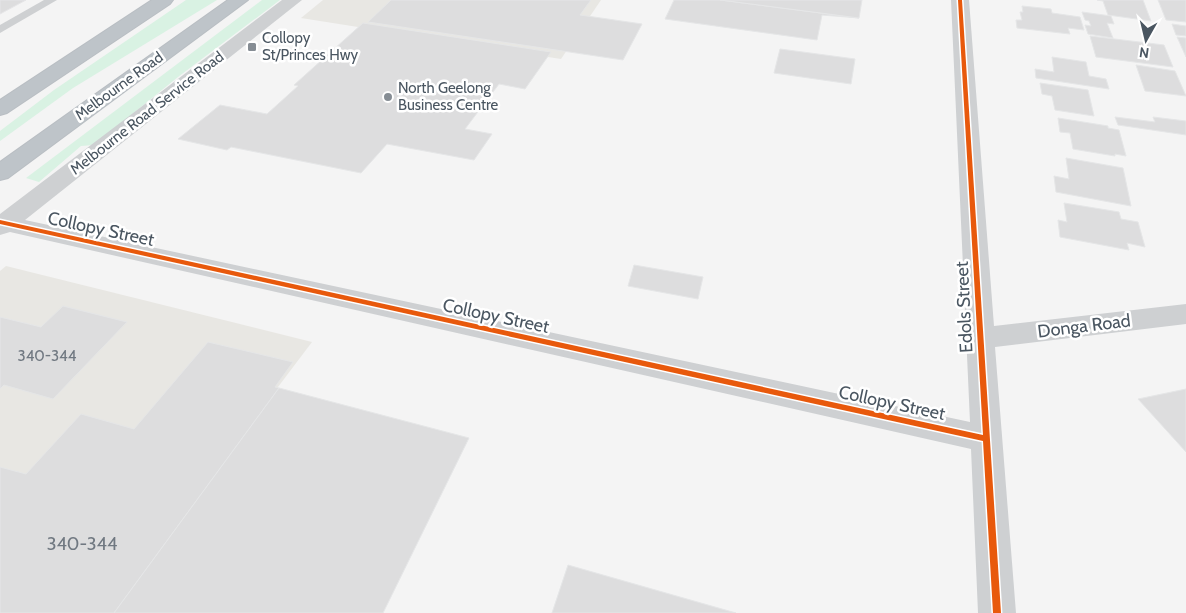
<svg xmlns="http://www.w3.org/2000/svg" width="1186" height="613" viewBox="0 0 1186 613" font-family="Cabin,sans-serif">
<rect width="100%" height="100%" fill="#f4f4f4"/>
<g fill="#e8e7e3">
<path d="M323,0h278l-40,59 -260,-41z"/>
<path d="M6,266l306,76 -205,271h-107v-342z"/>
</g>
<g fill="#d9f2e3">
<path d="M186,0h31l-144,88 -73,53v-10l54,-41z"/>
<path d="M262,0h18l-102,77 -84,68 -13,1 -42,36 -13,-4z"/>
</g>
<g fill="#ddddde" stroke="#e5e6e7">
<path d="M0,0h26l-26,14z"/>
<path d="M391,0h200l-11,15 62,9 -19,36 -255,-38z"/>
<path d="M674,0h46l139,18 -37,-3 -5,25 -152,-21z"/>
<path d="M720,0h142l-3,18z"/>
<path d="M1097,0h46l8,21 -43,-6 -5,-14z"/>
<path d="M1158,0h28v22l-20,-2z"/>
<path d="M1022,6l29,3 1,4 28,4 4,13 -16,-2 2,6 -53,-6 -1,-8h6l-2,-8h3z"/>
<path d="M1082,12l29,4 3,8 -7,-1 6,15 -25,-4 -3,-9 6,1 -2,-5 -4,-1z"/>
<path d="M363,23l188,29 -26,37 -26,-5 -34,45 27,5 -18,26 -87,-16 -26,29 -130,-26 -4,3 -49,-11 42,-34 47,9 31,-28 -4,-1z"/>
<path d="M1172,24l14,2v10l-10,-1z"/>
<path d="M1090,36l74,9 9,22 -77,-10z"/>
<path d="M1177,37l9,1v19z"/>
<path d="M780,49l75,10 -4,25 -77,-11z"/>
<path d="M1052,57l34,5 3,14 17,3 3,10 -73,-11 -1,-9 19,3z"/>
<path d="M1136,65l39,6 11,25 -41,-5z"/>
<path d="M1040,83l48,7 6,26 -39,-6 -3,-14 -10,-2z"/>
<path d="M1115,117l40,5 -2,-5 33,4v14l-68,-10z"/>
<path d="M1058,118l50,8v2l11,2 7,26 -11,-2v2l-42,-7 -3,-16 -10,-1z"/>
<path d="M1066,158l57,10 8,38 -75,-14 -2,-16 15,3z"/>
<path d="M1064,203l55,9 2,7 17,3 7,25 -18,-4 2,7 -69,-13 -2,-17 9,2z"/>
<path d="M634,265l69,12 -5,22 -70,-13z"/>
<path d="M63,306l64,16 -74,77 -49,-14 -4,4v-72l41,10z"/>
<path d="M208,342l85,20 -18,25 4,1 -165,225h-114v-146l26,7 55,-60 53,15z"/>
<path d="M279,388l190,50 -86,175h-269z"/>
<path d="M1186,389v63l-48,-53z"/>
<path d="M568,565l168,48h-184z"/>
</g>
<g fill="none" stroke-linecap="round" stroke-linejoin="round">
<defs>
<g id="highway">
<path d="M152,0h21l-3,4 -163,109 -7,2v-15z"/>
<path d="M228,0h20l-240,178 -8,2v-18z"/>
</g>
</defs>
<use href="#highway" stroke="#b9bec3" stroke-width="2"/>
<path fill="#ced0d2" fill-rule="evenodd" d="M44,0h13l-57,33v-8z"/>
<path fill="#ced0d2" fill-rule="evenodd" d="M282,0h20l-277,220 945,202 -19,-422h18l25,326 192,-22v20l-191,23 21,266h-38l-7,-164 -961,-217 -10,3v-21z"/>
<use href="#highway" fill="#bec4c9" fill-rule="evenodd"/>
<defs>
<path id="cycleway" d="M958,0h4l39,613h-8l-10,-172 -983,-217v-4l983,215z"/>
</defs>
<use href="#cycleway" stroke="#fff" stroke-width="3"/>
<use href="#cycleway" fill="#e8590c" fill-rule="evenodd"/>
</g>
<g fill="#868d94" stroke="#fff" stroke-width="2">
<rect x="247" y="42" width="10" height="10" rx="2.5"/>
<circle cx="388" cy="97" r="5"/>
</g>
<g text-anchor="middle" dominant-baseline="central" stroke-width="5" stroke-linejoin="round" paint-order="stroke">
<g font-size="15" fill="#4a5661" stroke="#fff" text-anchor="start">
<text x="262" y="38">Collopy<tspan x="262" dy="17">St/Princes Hwy</tspan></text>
<text x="398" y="88">North Geelong<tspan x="398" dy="17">Business Centre</tspan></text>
</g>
<g font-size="15" fill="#4a5661" stroke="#fff">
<text transform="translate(119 86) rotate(-36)">Melbourne Road</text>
<text transform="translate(147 113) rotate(-38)">Melbourne Road Service Road</text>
</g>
<g font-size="15" fill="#707881">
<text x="47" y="356">340-344</text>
</g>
<g font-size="18" fill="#4a5661" stroke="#fff">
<text transform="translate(101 229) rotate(12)">Collopy Street</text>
<text transform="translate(964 307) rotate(-93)">Edols Street</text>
<text transform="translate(496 316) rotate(12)">Collopy Street</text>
<text transform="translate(1084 326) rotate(-7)">Donga Road</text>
<text transform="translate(892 403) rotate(12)">Collopy Street</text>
</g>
<g font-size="18" fill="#707881">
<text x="82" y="544">340-344</text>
</g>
</g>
<g transform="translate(1146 40) rotate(188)" stroke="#ffffff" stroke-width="4" paint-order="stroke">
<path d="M0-4L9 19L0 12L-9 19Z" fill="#4a5661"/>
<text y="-8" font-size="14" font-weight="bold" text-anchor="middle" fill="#4a5661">N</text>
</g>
</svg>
